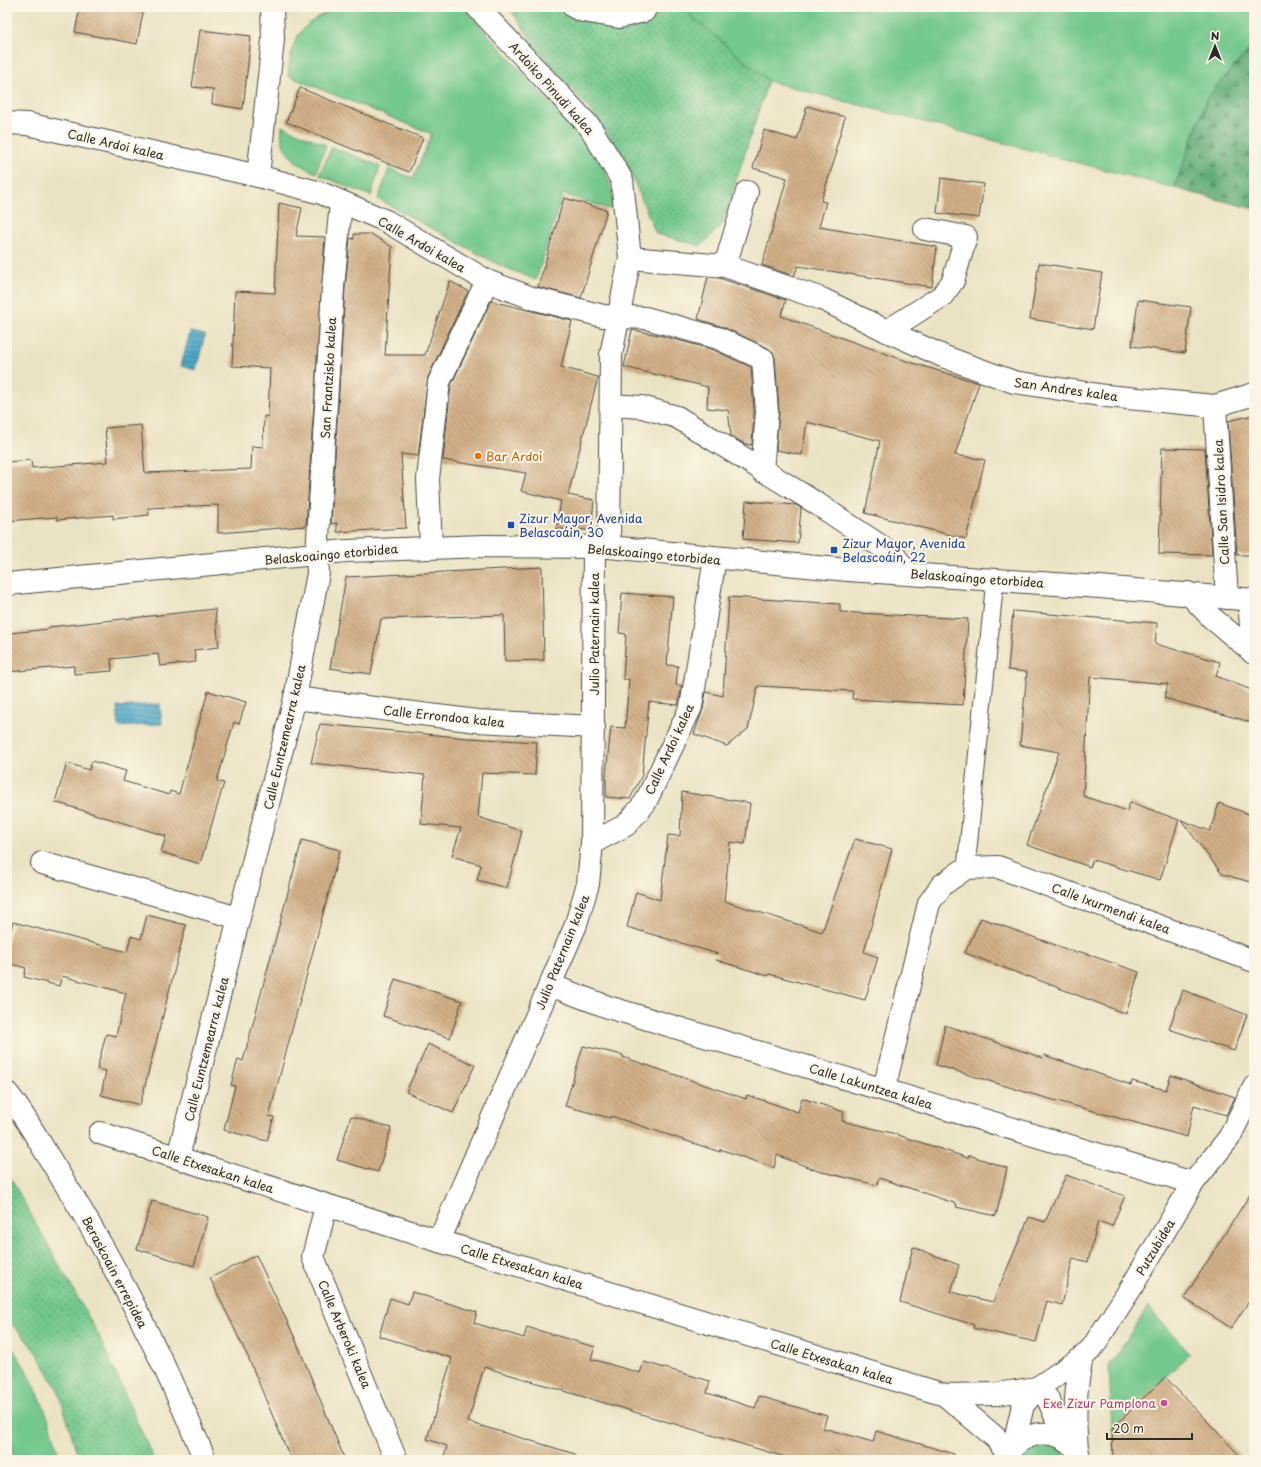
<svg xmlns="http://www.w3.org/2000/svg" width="1261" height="1467" viewBox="0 0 1261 1467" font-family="'Playpen Sans',sans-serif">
<defs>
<pattern id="forest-firs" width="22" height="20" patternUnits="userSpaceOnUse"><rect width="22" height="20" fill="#5eac78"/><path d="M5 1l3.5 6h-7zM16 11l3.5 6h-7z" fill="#4e8c63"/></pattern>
<pattern id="garden-dots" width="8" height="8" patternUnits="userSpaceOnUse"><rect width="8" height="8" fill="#73c88d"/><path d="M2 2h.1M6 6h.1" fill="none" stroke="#5fa373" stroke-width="1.8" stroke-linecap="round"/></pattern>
<pattern id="water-rules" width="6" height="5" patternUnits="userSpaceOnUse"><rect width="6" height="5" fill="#48a7c7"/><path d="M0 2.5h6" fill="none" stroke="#3c88a2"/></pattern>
<pattern id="building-back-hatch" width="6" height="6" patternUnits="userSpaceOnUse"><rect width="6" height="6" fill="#d2b087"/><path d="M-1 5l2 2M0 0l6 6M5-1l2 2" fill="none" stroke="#ab8f6f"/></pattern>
</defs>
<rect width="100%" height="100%" fill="#fcf5e5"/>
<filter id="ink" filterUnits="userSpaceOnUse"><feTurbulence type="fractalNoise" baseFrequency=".025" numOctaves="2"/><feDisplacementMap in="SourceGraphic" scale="8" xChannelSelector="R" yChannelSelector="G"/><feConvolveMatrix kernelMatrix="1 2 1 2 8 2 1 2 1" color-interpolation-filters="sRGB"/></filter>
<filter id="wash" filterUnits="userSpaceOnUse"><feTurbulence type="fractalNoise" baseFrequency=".012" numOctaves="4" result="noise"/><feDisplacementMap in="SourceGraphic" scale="16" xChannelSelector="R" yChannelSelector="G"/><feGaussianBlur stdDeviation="0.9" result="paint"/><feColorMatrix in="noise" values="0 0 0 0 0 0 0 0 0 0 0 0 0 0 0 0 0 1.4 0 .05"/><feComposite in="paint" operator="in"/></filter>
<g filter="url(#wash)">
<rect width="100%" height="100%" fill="#eae3c3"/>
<g fill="#73c88d" stroke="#4f7a5c">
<path d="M330,7h133l123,135 19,27 8,27v12l-4,1 -46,-15 -27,86 -37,-15 -121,-66 11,-30 24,9 19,-44 -144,-58c4,-37 9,-49 43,-66z"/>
<path d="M681,7h573v37l-46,52 -34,92 -406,-107z"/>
<path d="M282,126l44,19 -10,28c-21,-9 -38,-23 -34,-47z"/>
<path d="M332,147l48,19 -9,30 -52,-21z"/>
<path d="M1148,1307l42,46 -78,76 -3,-63z"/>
<path d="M7,1341c22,27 48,84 52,119h-46l-6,-67z"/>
</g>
<path fill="url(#forest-firs)" stroke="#446c52" d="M1254,44v165l-80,-21 34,-92z"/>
<g fill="url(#garden-dots)" stroke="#4f7a5c">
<path d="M509,7h172l87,74 -46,144 -21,21 -45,-12 -31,-75 -31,-44 -55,-64z"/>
<path d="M7,1172l91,162 56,126h-75l-20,-68 -21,-37 -16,-20 -15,-15z"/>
<path d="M1036,1446c16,0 25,2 36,14h-55l5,-7z"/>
</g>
<g fill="url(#water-rules)" stroke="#3a6979">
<path d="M190,332l15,3 -9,35 -15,-4z"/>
<path d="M160,704l2,20 -43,3 -2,-20z"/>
</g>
<g id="blocks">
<g fill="url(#building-back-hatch)">
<path d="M80,7h64l-7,37 -62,-12z"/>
<path d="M200,30l51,6 -8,73 -31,-5 1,-15 -21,-2z"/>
<path d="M300,88l123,50 -14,34 -123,-50z"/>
<path d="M807,106l38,11 -10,34 2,1 -16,49 5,1 -7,25 118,20 -5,40 -134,-21 -4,10 -32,-11 25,-87 -34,-10 11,-38 33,10z"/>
<path d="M941,178l43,6 -5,34 -42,-5z"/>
<path d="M564,198l43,12 -26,88 -43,-11z"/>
<path d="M279,203l23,5 -6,28 29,1 -19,289 -88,7v-28l-70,3 1,7 -36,4v-4l-56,5v-3l-50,4v-59l24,-2 1,8 76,-6 -3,-34 36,-3 4,48 106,-4 1,-23 11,1 1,-31 4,1 2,-49 -38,-2 3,-75 40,2z"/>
<path d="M354,234h17l21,13 -7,108h40l25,-74 18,10 -40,86 -10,79 -17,-2 5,74 -69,4v-9l-6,1 14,-235 5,-51 4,1z"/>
<path d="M1039,263l63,10 -9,56 -63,-10z"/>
<path d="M708,277l11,1 67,22 -5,16 125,45 73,22 -24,72 30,5 -19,79 -101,-26 15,-72 -73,-19 -5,33 -26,-5 3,-39 -4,-53 -2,-6 -5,-4 -45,-21 -25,-8z"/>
<path d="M1138,300l53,7 -6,46 -53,-7z"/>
<path d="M491,301l81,20 -11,46 37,10 -30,118 26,5 -3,30 -35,-1 5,-28 -40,-10 5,-18 -83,-13 8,-75z"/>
<path d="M632,330l27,5 55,15 37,17 3,45 -2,33 -7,-1 -14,-8 -3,-26 -21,-2 1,-21 -84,-20z"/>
<path d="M1254,415v140h-17l-9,-134z"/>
<path d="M1162,448l43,1 7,106 -53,-1z"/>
<path d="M746,501l50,4 5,3 -3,35 -55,-4z"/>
<path d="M542,567l2,93 -39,1 -1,-46 -123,4 -10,55 -41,-6 16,-91z"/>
<path d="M622,593l51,4 -6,68 11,1 -2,19 6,1 -4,19 -29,-3 -7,73 -12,24 -24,-2v-24l5,-46 14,1 4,-49h-6l3,-45 -7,-1z"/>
<path d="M729,597l111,7v8l128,7 -5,86 -111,-6 1,-8 -95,-5 -10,43 -21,17 -33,-12 9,-25 3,-17 17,4z"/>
<path d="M215,609l4,38 -25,3 2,12 -36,4 -2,-12 -47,5 1,12 -38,3v-8l-67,6v-30l3,-1v-8l39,-4v-2z"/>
<path d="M1013,611l144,12 -2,21 65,18 -4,14 38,15v32l-90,-25 4,-14 -78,-7 -7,119 44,15 3,-9 49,18 -19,60 -67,-20 -3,7 -63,-22 32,-93 -39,-7 7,-73 -19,-2z"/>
<path d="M208,691l38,11 -7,22 -5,-2 -17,59 7,2 -24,81 -39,-12 5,-16 -111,-34 12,-39 22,7 3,-9 34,10 -3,10 46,14 1,-4 9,3z"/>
<path d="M320,724l148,14 69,4 -2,33 -53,-2 -4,44 44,14 -15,57 -30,-8 4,-15 -29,-9 9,-28 -40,-4 4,-49 -114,-12z"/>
<path d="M682,792l68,11 -5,41 -15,-2 -6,59 98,31 33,-93 37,10 -28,103 14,5 -13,43 -96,-26 -1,2 -52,-16 2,-6 -91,-27 9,-35 24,8 8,-65 12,1z"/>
<path d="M1219,803l35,13v67l-32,-9 -41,-54 29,11z"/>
<path d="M302,840l38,10 -71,266 5,1 -7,24 -43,-11 11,-44 -4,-1 7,-26 5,2z"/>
<path d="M147,915l39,10 -46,180 -39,-10 5,-24 -9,-2 9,-35 10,2 10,-43 -64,-17 -3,10 -35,-9 2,-9 -19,-5v-18l6,-23 114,30 4,-16 10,3z"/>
<path d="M981,918l96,35 1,-2 61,21 -13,42 -98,-38v1l-63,-24z"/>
<path d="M395,979l67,22 -12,37 -67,-22z"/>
<path d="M1183,990l64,25 -13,36 -65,-22z"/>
<path d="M945,1025l98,33 1,-3 87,30 1,-4 34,9 5,-15 64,22 -9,18 -32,-10 -7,32 -155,-43 -96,-29z"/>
<path d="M428,1044l47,21 -22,48 -47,-21z"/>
<path d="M583,1046l40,9v2l123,42 1,-4 51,17 4,-14 42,14 -2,9 50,12 76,25 1,-3 38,13 -11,48 -40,-9 1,-3 -78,-26 -2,7 -59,-14 -41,-16 -3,13 -54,-19v3l-109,-36 -1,2 -45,-12z"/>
<path d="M351,1116l40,12 -13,44 -41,-12z"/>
<path d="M1066,1175l59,21 -13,30 -14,-5 -10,41 -15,-4 -11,47 -15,-4 -11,41 -63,-14 1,-3 -74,-23 13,-55 46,18 -8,27 42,10 36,-85 16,5z"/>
<path d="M1254,1188v106l-23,34 -47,-30z"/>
<path d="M152,1201l56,16 -14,49 -57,-17z"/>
<path d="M256,1255l38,81 51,124h-54l-43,-103 -38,-79z"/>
<path d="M412,1292l65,20 -3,11 50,15 3,-11 68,20 -4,12 49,14 4,-11 66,19 -3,12 48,15 4,-12 68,20 -4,12 50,14 3,-11 78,23 -1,6h-158l-311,-93 -16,55 107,32 -1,6h-131l4,-14 -20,-7 25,-81 -73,-22 11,-38 18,6z"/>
<path d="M1165,1377l79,83h-131l-1,-31z"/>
</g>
</g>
</g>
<g filter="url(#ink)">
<use href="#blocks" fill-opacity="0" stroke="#484742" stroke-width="1"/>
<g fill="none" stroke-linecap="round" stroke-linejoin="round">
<defs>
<path id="pedestrian" d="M966,868l29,-288"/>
<g id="minor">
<path d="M477,7l113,120 32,53 8,78 -19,97 -2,192"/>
<path d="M574,7l9,4 36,6 25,-6 2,-4"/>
<path d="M7,123l20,1 231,52 63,17 65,28 101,60 45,17 71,18 43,2 72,20 45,21 4,53 -5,59"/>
<path d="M258,176l15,-136 -1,-33"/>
<path d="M630,258l95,8 97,33 65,32 58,26 69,25 92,14 109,10 39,-12"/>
<path d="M725,266l22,-74"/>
<path d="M887,331l55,-35 11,-15 13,-44 -41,-8"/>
<path d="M612,405l30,2 35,10 139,86 78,52 13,18"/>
<path d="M1215,406l12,192"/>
<path d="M431,547l-3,-68 11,-97 48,-101"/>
<path d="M1188,593l24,25 42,35"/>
<path d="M1253,653l-3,-39 4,-7"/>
<path d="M295,698l182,23 117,6"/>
<path d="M592,843l34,-18 19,-22 46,-96 24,-149"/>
<path d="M42,863l197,55"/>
<path d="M550,985l58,22 585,176"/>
<path d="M884,1089l45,-186 13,-18 24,-17 32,-1 256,94"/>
<path d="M100,1133l339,108 506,154 51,-1 41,-6"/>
<path d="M178,1157l117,-459 23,-125 -1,-19 16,-266 8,-86"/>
<path d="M326,1206l-13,51 83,203"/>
<path d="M439,1241l136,-314 13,-43 4,-41 2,-295"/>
<path d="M1037,1388l11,11 18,42"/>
<path d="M945,1395l51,43 12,17"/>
<path d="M1014,1444l9,-39 14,-17 45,-30 10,-10 39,-60 62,-105 36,-45 25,-51"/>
<path d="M1077,1449c-3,-31 -2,-61 5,-91"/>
<path d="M1007,1460c5,-22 34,-32 54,-23 6,3 11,8 16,12l3,11"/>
</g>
<g id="tertiary">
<path d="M7,584l339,-33 138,-5 125,1 239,23 252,17 154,13"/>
<path d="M7,1093c19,23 33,51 49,76 58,92 108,190 149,291"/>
</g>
</defs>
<use href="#pedestrian" stroke="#484742" stroke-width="19"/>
<use href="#minor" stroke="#484742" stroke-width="24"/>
<use href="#tertiary" stroke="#484742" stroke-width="24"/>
<use href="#pedestrian" stroke="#fff" stroke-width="17"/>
<use href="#minor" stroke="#fff" stroke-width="22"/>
<use href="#tertiary" stroke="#fff" stroke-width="22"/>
</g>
</g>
<circle fill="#e8710a" stroke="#fcf5e5" stroke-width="1.5" cx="478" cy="456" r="4"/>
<g fill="#1a4fb4" stroke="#fcf5e5" stroke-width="1.5">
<rect x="507" y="521" width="8" height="8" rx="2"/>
<rect x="830" y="546" width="8" height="8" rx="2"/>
</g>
<circle fill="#d1479c" stroke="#fcf5e5" stroke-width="1.5" cx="1164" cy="1403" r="4"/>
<g text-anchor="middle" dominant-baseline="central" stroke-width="4" stroke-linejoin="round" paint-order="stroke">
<g font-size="12" fill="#2b2b2b" stroke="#fcf5e5">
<text transform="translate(552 88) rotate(48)">Ardoiko Pinudi kalea</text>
<text transform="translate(116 144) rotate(13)">Calle Ardoi kalea</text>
<text transform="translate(422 244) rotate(30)">Calle Ardoi kalea</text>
<text transform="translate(328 378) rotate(-87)">San Frantzisko kalea</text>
<text transform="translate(1066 389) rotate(8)">San Andres kalea</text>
<text transform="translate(1221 502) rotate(-93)">Calle San Isidro kalea</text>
<text transform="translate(331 554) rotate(-5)">Belaskoaingo etorbidea</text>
<text transform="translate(654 554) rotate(5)">Belaskoaingo etorbidea</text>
<text transform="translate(977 578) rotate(4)">Belaskoaingo etorbidea</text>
<text transform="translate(594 634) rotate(-90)">Julio Paternain kalea</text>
<text transform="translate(444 716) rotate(6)">Calle Errondoa kalea</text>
<text transform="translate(284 737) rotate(-77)">Calle Euntzemearra kalea</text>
<text transform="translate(669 749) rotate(-65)">Calle Ardoi kalea</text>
<text transform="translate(1111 908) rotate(20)">Calle Ixurmendi kalea</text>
<text transform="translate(562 952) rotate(-68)">Julio Paternain kalea</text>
<text transform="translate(206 1049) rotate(-76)">Calle Euntzemearra kalea</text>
<text transform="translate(871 1086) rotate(17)">Calle Lakuntzea kalea</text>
<text transform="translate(213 1169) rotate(18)">Calle Etxesakan kalea</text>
<text transform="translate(1155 1247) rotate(-59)">Putzubidea</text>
<text transform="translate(522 1266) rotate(17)">Calle Etxesakan kalea</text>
<text transform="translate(115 1272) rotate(62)">Beraskoain errepidea</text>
<text transform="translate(345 1334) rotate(67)">Calle Arberoki kalea</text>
<text transform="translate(832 1361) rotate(17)">Calle Etxesakan kalea</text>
</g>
<g font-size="12" fill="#c56008" stroke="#fcf5e5" text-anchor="start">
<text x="486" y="456">Bar Ardoi</text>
</g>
<g font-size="12" fill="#164399" stroke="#fcf5e5" text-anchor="start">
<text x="519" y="518">Zizur Mayor, Avenida<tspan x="519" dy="14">Belascoáin, 30</tspan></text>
<text x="842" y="543">Zizur Mayor, Avenida<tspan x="842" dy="14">Belascoáin, 22</tspan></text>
</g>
<g font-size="12" fill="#b23c85" stroke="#fcf5e5" text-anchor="end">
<text x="1156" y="1403">Exe Zizur Pamplona</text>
</g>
</g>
<rect width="1261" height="1467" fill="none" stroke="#fcf5e5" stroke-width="24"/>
<g transform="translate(1215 46)" stroke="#fcf5e5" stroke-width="3" paint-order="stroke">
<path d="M0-3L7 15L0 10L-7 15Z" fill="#2b2b2b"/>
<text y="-6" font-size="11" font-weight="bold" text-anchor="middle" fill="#2b2b2b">N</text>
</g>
<path d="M1107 1433v6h85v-6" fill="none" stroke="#2b2b2b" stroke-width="2"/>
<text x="1113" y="1433" font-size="12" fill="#2b2b2b" stroke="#fcf5e5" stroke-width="3" paint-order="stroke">20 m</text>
</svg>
